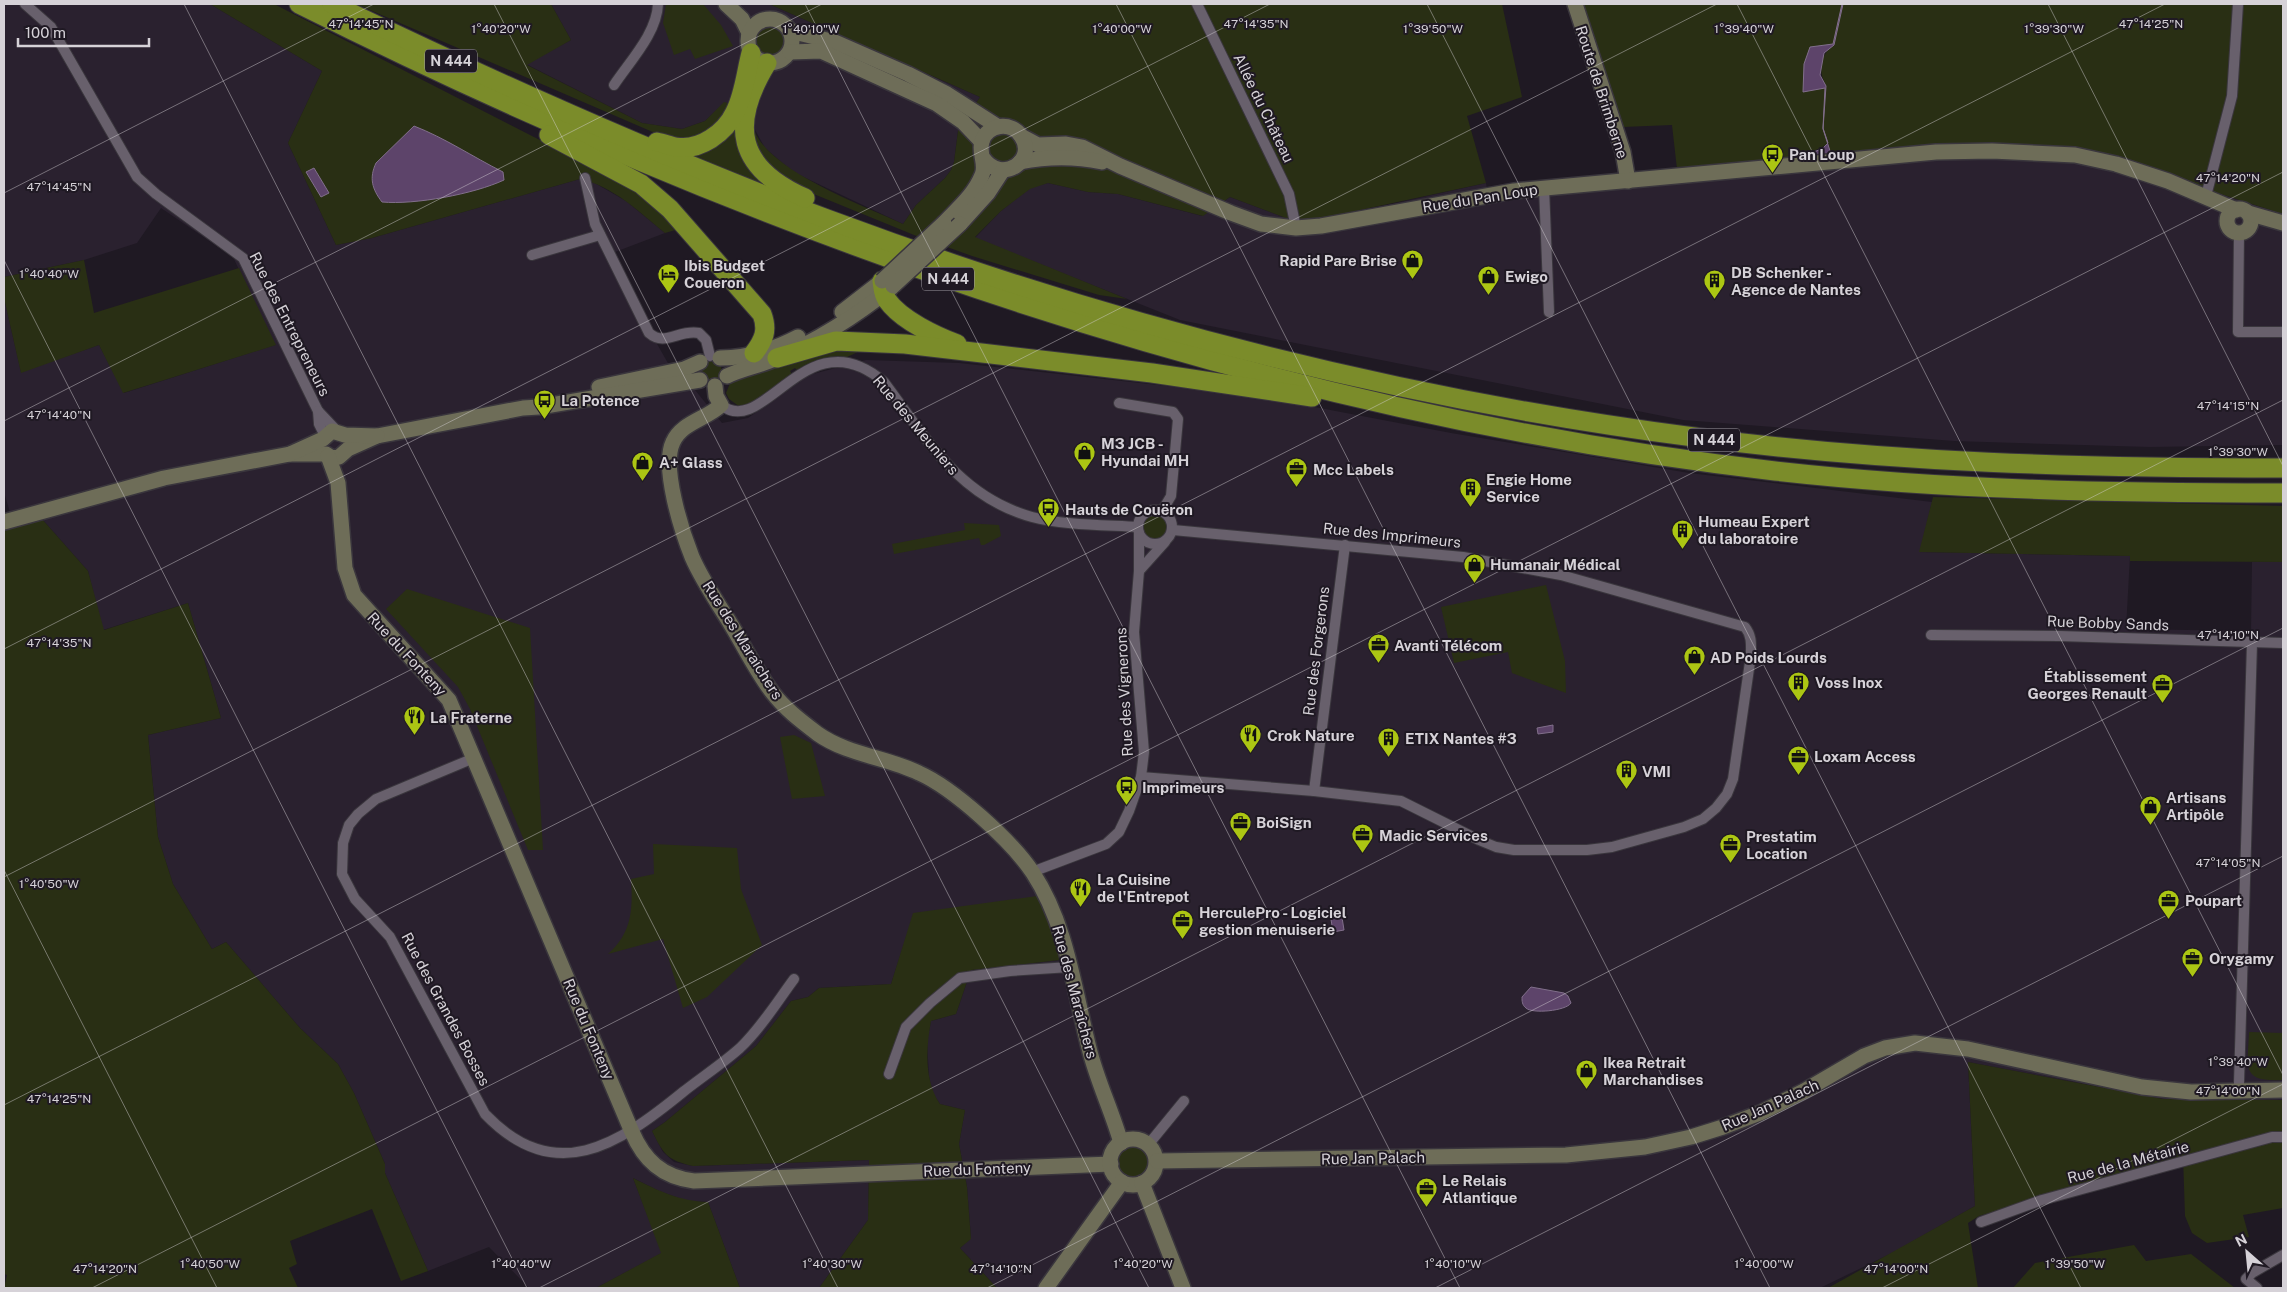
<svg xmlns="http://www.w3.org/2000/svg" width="2287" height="1292" viewBox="0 0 2287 1292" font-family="'Public Sans',sans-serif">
<rect width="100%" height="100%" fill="#1f1923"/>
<g fill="#2a212f">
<path d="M4,4h206l112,67 -34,72 48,102 36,-7 208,-59 13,3 33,19 39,32 -50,19 1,20 65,114 14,4 27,33 26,-5 61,-43 57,-15 93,3 298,33 194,37 238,40 243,29 -12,50 210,4 -4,73 125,2 1,-69h31v538l-120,-1 -195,-37 7,144 -83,47 -72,35h-823l-37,-40 11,-10 -4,-51 -8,-43 6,-34 -25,-6 -8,-12 -3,-16 -2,-35 4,-20 25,-7 15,-44 89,-10 -146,-47 -23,71 -72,4 -11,9 -17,4 -35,45 -91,76 -13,9 11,21 11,10 19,4 176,-6 -1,60 -49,68h-79l-32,-86 -21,-1 -28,-10 -26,-13 29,75 -66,35h-67l-40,-41 -61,24 -43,-98v-9l-31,-71 -16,-29 -38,-36 -74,-86 -14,7 -39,-65 -15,-47 -10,-102 73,-17 -33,-115 -85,27 -15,-59 -46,-52 -28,7 -10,-34v-194l17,74 78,-27 25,48 151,-48 -42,-88 -72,-49 -24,35 -53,17 -80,17z"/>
<path d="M551,4h218l211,93 -22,34 -4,31 -3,8 -6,8 -29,27 -13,19 -110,-52 -28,-24 -12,-22 -29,-23 -19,18 -23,8 -40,-6 -116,-59 45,-24z"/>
<path d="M1873,152l229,4 181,58v231l-133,2 -196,-6 -271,-21 -503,-100 -205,-82 26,-27 29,-23 18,-5 40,9 30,2 84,22 28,-19 56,21h43l157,-35 3,17 188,-31z"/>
</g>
<g fill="#292f14" fill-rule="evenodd">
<path d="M210,4h64l346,177 34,24 25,24 -14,4c-26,-21 -52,-47 -85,-54l-208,59 -36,7 -48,-102 34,-72z"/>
<path d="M356,4h195l20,36 -44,25 115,58 40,6 23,-8 19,-19 31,9c-1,5 -3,12 -2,16 13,44 110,78 150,97l13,-19 29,-27 6,-8 3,-8 4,-31 22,-34 -211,-93h733l20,93 -55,19 19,67 -177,38 -23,-3 -56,-21 -27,19 -85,-22 -30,-2 -40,-9 -18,6 -29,22 -26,26 152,62 -28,-4 -127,-39 -58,-21 -115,-47 -24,2 -89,-35 -31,-22z"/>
<path d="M666,4h37l18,21 12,21 -38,13 -5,-10 -16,6 -11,-32z"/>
<path d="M1583,4h700v210l-181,-58 -229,-4 -42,2 -3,-11c-22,20 -118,23 -151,26l-5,-44 -49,2zM1833,45c-14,13 -15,24 -7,41l-22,-22z"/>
<circle cx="770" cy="41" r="14"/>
<path d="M84,260l10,53 145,-45 37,77 -153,48 -24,-48 -78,28 -17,-75v-21z"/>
<path d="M873,345l-28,13h-15l-22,6 -11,6 -2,-2 -5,3 2,3 -38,29 -14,4 -11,-8 -3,-6 5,-12 88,-30z"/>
<circle cx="712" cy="371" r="10"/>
<path d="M1933,497l350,9v56l-153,-1v-5l-211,-4z"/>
<circle cx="1155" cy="527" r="14"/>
<path d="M42,519l46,52 16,59 84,-27 33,115 -73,17 10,102 15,47 39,65 14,-7 74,86 38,36 16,29 31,71v9l43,98 -27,10 -29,-72 -82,32 7,23 -8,4 9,20h-294l3,-13 -3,-1v-745z"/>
<path d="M964,523l35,2 2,11 -17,9h-3l-2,-7 -85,16 -2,-10 73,-14z"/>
<path d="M1546,585l19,76 1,32 -54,-20 -4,-21 -54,11 -13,-56z"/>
<path d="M407,589l123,39 13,222h-15l-58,-141 -12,-22 -72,-78z"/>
<path d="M794,735l17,8 14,53 -33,3 -12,-62z"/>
<path d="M653,844l84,4 4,41 21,56 -55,52 -24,11 -20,-69 -55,15c24,-21 25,-45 23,-75l23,-5z"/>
<path d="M1037,896l14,30 9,34 -89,10 -15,44 -25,7c-5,27 -7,59 9,83l25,6 -6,34 8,43 4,52 -11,9 37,40h-178l49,-68 1,-60 -176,6c-26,-6 -29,-11 -41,-35l13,-9 91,-76 35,-45 17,-4 11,-9 72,-4 22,-71z"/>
<path d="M2249,1032l34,1v47c-43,2 -35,-12 -34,-48z"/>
<path d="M1968,1062l195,37 120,1v108l-40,7 6,22 -42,6 -15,-10 -7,-17 -2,-60 -204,60 -11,7 10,65h-150l147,-82z"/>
<circle cx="1133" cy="1162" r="16"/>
<path d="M633,1178c26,13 46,23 75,24l32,86h-144l65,-35z"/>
<path d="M2134,1245l12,16 45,-7 44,34h-222l22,-25z"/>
</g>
<g fill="#5d446a" stroke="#816f8b">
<path d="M1842,4h1l-9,41 -10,8 -4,22 6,11 -3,43 8,25 -32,3 23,-8 6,-6 -5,-15 2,-40 -22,4 1,-28 6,-17 23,-3z"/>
<path d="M414,126c31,12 59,31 89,46l1,8c-30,14 -89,25 -122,22 -10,-13 -13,-24 -6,-39z"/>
<path d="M314,168l15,25 -8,4 -15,-25z"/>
<path d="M1553,725v7l-15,2 -1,-6z"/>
<path d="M1341,911l3,19 -11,2 -3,-19z"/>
<path d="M1531,987l33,6 4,3 3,7c-5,8 -39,11 -45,5 -4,-3 -4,-7 -4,-11z"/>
</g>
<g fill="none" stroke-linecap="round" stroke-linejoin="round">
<defs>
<g id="street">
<path d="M25,4l26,23 86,150 19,17 87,64 75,153 1,13 6,12"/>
<path d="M1197,4l92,190 7,34"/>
<path d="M614,85c16,-24 43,-52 44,-81"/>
<path d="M585,178l10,46 54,109c16,14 30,-4 50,0l7,7 4,16"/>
<path d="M1544,187l5,125"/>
<path d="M2206,196l26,-100 6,-92"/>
<path d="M2239,232l-1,100h45"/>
<path d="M532,255l68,-20"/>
<path d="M1119,403l54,9 5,7 -7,77 -9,15"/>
<path d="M721,405c44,35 85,-90 163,-23 42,56 75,115 148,135 29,8 75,8 106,10"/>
<path d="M318,411l19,20"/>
<circle cx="1155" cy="527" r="17"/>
<path d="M1139,571l26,-29"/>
<path d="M1931,635l128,1 224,7"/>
<path d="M474,758l-98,41 -18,15 -9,11 -6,18 -1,31 13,25 35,38 95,177c70,73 133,31 198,-22 19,-15 39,-28 57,-44 21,-20 37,-46 54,-69"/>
<path d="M1141,777l173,14 87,10 78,39 17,7 18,3h73l25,-3 72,-20 19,-8 13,-11 11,-14 6,-15 18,-124c0,-11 1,-19 -6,-28l-184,-52 -98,-18 -290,-27"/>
<path d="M1314,791l31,-246"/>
<path d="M1032,872l74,-28 13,-12 10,-21 12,-34 3,-25 -10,-120 5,-61v-38"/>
<path d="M889,1074l17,-47 24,-24 30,-25 50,-7 60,-4"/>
<path d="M2241,1091l-2,-8 13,-440"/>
<path d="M1148,1145l36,-44"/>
<path d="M1981,1222l61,-22 230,-63h11"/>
<path d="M2257,1288l-11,-9 6,-6 31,-18"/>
</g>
<g id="secondary">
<path d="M726,4l16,15 7,14"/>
<path d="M1575,4l48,148 5,29"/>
<circle cx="770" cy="41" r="22"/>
<path d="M790,31l45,11 73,32 39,20 50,32"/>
<path d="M790,52l31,-1 116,53 26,18 19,20"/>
<path d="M1023,137l15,8 28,-1 16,3 38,19 111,47 30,11 35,4 25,-2 193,-35 422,-39 56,-1 83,4 41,9 52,17 68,29"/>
<path d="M1020,162c29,-6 54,-6 82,0"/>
<circle cx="2239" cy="221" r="12"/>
<path d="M2248,213l35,10"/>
<path d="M944,223c14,-15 30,-28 38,-48 5,-11 -4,-22 0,-34 6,-17 29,-20 39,-5 17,24 -19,49 -38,22"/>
<path d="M960,224l28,-31 15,-23"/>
<path d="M842,312l40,-31"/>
<path d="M720,358c27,0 55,-9 78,-21"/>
<path d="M727,376c16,-8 33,-10 50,-18 41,-18 79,-42 114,-70"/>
<path d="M715,386l1,10 5,9c-14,14 -39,17 -48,37 -12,25 9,90 19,115 10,23 25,45 38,66 14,23 26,48 42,69 13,17 29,29 46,42 30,21 68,23 101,39 34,15 93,68 114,100 34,52 41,116 56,175 8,33 23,63 32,95"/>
<path d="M599,387l85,-18 16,-7"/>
<path d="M290,454h36l6,4 7,-1 9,-8 29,-13 146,-28 16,-1 161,-27"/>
<path d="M328,456l10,27 7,85 9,27 95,105 183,432c12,28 30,45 62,49l417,-17"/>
<path d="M4,522l160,-44 126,-24 33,-15 9,-8 13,4 32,1"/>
<circle cx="1133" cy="1162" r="23"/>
<path d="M1157,1161l409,-6 79,-8 46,-10 32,-10 37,-14 44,-22 60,-35 21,-8 30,-5 53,6 174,38 49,5 92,-2"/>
<path d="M1142,1183l41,105"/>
<path d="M1046,1288l76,-106"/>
</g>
<g id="highway">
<path d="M299,4c462,231 960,408 1476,467 169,19 339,22 508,22"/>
<path d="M332,4c162,78 326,152 495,215 279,104 572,180 867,218 196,26 392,31 589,31"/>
<path d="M767,63c-38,62 -30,105 38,135"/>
<path d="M549,135l92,49 29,25 92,105c6,16 2,26 -8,39"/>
<path d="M657,142c6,1 13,4 19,5 24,4 49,-14 59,-35 9,-17 11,-40 16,-59"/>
<path d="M882,281c1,7 1,13 5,19 14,20 49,36 70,44"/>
<path d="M777,358l59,-17 69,3 247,29 160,24"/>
</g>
</defs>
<use href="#street" stroke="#3a363d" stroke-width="12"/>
<use href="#secondary" stroke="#3a363d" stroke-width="18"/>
<use href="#highway" stroke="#3a363d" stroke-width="21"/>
<use href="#street" stroke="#68606c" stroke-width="10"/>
<use href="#secondary" stroke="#6e6d58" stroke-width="15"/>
<use href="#highway" stroke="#7b8c2a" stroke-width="19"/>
<defs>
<g id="secondary-bridge">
<path d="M882,281l62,-58"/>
<path d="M893,286l67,-62"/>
</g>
</defs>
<use href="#secondary-bridge" stroke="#3a363d" stroke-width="18" stroke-linecap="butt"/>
<use href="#secondary-bridge" stroke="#6e6d58" stroke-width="15"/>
</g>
<path fill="none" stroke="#d6d2d8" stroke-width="1" stroke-opacity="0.45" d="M184,4l654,1284M494,4l655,1284M805,4l655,1284M1116,4l654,1284M1427,4l654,1284M1737,4l546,1071M2048,4l235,462M4,193l370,-189M4,260l523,1028M4,421l818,-417M4,649l1266,-645M4,870l213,418M4,877l1713,-873M4,1105l2161,-1101M92,1288l2191,-1116M539,1288l1744,-888M987,1288l1296,-660M1435,1288l848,-432M1882,1288l401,-204"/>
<defs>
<symbol id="bus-pin" viewBox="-11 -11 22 30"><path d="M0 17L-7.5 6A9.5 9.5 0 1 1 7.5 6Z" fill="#acc613" stroke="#1f1923"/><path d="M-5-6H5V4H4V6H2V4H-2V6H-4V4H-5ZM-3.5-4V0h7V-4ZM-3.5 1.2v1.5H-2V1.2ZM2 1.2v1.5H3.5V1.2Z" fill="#111"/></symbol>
<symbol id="shop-pin" viewBox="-11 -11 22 30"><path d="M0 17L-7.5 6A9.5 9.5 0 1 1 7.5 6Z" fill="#acc613" stroke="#1f1923"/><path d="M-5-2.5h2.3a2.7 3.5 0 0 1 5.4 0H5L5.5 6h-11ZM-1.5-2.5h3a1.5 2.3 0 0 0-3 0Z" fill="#111"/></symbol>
<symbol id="hotel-pin" viewBox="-11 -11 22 30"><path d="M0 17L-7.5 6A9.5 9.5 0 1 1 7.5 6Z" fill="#acc613" stroke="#1f1923"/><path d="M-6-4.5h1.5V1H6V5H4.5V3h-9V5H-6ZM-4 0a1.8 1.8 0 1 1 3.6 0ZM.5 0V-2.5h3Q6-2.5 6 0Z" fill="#111"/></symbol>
<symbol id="building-pin" viewBox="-11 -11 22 30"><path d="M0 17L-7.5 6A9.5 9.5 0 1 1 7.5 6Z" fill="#acc613" stroke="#1f1923"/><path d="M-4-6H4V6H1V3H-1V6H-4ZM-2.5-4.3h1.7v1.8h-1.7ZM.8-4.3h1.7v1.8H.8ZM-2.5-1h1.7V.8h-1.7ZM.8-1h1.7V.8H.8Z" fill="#111"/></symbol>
<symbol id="office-pin" viewBox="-11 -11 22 30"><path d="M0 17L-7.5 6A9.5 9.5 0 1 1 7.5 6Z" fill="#acc613" stroke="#1f1923"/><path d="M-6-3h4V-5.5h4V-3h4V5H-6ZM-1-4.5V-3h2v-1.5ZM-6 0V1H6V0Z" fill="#111"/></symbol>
<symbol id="restaurant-pin" viewBox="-11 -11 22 30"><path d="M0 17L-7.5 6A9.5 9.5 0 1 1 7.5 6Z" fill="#acc613" stroke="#1f1923"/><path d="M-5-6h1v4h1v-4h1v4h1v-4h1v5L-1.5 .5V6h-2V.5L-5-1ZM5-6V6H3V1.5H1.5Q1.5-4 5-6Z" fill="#111"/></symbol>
</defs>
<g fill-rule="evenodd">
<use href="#bus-pin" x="1760" y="142" width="25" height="34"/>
<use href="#shop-pin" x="1400" y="248" width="25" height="34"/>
<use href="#hotel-pin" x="656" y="262" width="25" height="34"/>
<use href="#shop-pin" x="1476" y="264" width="25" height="34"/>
<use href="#building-pin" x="1702" y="268" width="25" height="34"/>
<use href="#bus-pin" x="532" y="388" width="25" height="34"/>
<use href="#shop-pin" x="1072" y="440" width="25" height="34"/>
<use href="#shop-pin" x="630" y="450" width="25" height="34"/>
<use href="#office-pin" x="1284" y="456" width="25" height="34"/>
<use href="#building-pin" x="1458" y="476" width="25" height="34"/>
<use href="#bus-pin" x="1036" y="496" width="25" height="34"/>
<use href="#building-pin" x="1670" y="518" width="25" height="34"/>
<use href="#shop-pin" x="1462" y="552" width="25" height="34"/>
<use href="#office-pin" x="1366" y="632" width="25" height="34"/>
<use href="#shop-pin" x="1682" y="644" width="25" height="34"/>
<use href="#building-pin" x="1786" y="670" width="25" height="34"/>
<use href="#office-pin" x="2150" y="672" width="25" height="34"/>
<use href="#restaurant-pin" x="402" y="704" width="25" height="34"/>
<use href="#restaurant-pin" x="1238" y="722" width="25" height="34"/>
<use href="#building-pin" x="1376" y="726" width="25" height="34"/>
<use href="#office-pin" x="1786" y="744" width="25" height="34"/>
<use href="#building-pin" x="1614" y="758" width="25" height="34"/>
<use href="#bus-pin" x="1114" y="774" width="25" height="34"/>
<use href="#shop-pin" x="2138" y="794" width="25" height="34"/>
<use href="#office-pin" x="1228" y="810" width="25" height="34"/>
<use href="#office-pin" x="1350" y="822" width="25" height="34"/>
<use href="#office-pin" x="1718" y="832" width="25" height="34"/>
<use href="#restaurant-pin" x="1068" y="876" width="25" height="34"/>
<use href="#office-pin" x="2156" y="888" width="25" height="34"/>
<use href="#office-pin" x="1170" y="908" width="25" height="34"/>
<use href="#office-pin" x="2180" y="946" width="25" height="34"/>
<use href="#shop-pin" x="1574" y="1058" width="25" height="34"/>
<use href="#office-pin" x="1414" y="1176" width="25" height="34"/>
</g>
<g text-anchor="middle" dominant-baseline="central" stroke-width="4" stroke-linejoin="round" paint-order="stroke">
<g fill="#1f1923" stroke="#9f9aa2" stroke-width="1">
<rect x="425" y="49.5" width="52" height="23" rx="4"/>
<rect x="922" y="267.5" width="52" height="23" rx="4"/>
<rect x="1688" y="428.5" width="52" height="23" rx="4"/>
</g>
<g font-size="14" font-weight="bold" fill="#d6d2d8">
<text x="451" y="61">N 444</text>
<text x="948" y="279">N 444</text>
<text x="1714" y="440">N 444</text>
</g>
<g font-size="15" fill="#d6d2d8" stroke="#1f1923">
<text transform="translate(1602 92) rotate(72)">Route de Brimberne</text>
<text transform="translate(1264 108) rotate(64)">Allée du Château</text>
<text transform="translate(1480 198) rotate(-9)">Rue du Pan Loup</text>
<text transform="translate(290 324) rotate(63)">Rue des Entrepreneurs</text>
<text transform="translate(916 425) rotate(50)">Rue des Meuniers</text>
<text transform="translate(1392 535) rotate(6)">Rue des Imprimeurs</text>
<text transform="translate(2108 623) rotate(2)">Rue Bobby Sands</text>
<text transform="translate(743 640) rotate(58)">Rue des Maraîchers</text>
<text transform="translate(1316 651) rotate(-83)">Rue des Forgerons</text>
<text transform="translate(407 654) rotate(47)">Rue du Fonteny</text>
<text transform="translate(1124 692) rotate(-93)">Rue des Vignerons</text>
<text transform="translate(1075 992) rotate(75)">Rue des Maraîchers</text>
<text transform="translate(446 1009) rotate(62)">Rue des Grandes Bosses</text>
<text transform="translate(589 1029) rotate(67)">Rue du Fonteny</text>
<text transform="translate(1770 1105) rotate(-24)">Rue Jan Palach</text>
<text transform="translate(1373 1158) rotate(-1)">Rue Jan Palach</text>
<text transform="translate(2128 1162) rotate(-15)">Rue de la Métairie</text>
<text transform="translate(977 1169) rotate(-2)">Rue du Fonteny</text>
</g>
<g font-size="15" font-weight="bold" fill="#d6d2d8" stroke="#1f1923" text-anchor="start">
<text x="1789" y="154">Pan Loup</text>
<text x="1397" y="260" text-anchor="end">Rapid Pare Brise</text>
<text x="684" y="265">Ibis Budget<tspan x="684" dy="17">Coueron</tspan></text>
<text x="1731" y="272">DB Schenker -<tspan x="1731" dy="17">Agence de Nantes</tspan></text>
<text x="1505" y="276">Ewigo</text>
<text x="561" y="400">La Potence</text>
<text x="1101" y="443">M3 JCB -<tspan x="1101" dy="17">Hyundai MH</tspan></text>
<text x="659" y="462">A+ Glass</text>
<text x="1313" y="469">Mcc Labels</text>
<text x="1486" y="479">Engie Home<tspan x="1486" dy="17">Service</tspan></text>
<text x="1065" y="509">Hauts de Couëron</text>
<text x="1698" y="521">Humeau Expert<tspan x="1698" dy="17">du laboratoire</tspan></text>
<text x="1490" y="564">Humanair Médical</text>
<text x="1394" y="645">Avanti Télécom</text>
<text x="1710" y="657">AD Poids Lourds</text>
<text x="2147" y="676" text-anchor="end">Établissement<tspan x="2147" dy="17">Georges Renault</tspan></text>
<text x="1815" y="682">Voss Inox</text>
<text x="430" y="717">La Fraterne</text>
<text x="1267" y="735">Crok Nature</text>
<text x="1405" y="738">ETIX Nantes #3</text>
<text x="1814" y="756">Loxam Access</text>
<text x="1642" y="771">VMI</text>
<text x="1142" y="787">Imprimeurs</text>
<text x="2166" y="797">Artisans<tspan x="2166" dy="17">Artipôle</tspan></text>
<text x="1256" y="822">BoiSign</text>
<text x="1379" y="835">Madic Services</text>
<text x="1746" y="836">Prestatim<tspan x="1746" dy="17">Location</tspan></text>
<text x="1097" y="879">La Cuisine<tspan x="1097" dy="17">de l'Entrepot</tspan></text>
<text x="2185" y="900">Poupart</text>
<text x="1199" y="912">HerculePro - Logiciel<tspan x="1199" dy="17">gestion menuiserie</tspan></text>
<text x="2209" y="958">Orygamy</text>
<text x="1603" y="1062">Ikea Retrait<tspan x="1603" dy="17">Marchandises</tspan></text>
<text x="1442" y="1180">Le Relais<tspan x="1442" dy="17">Atlantique</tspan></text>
</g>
</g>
<g font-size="12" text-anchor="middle" fill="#d6d2d8" stroke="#1f1923" stroke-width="4" stroke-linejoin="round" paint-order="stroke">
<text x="361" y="28">47°14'45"N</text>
<text x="1256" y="28">47°14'35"N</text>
<text x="2151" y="28">47°14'25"N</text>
<text x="501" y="33">1°40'20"W</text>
<text x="811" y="33">1°40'10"W</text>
<text x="1122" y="33">1°40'00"W</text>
<text x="1433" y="33">1°39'50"W</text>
<text x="1744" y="33">1°39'40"W</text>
<text x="2054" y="33">1°39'30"W</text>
<text x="2228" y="182">47°14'20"N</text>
<text x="59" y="191">47°14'45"N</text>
<text x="49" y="278">1°40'40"W</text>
<text x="2228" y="410">47°14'15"N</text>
<text x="59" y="419">47°14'40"N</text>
<text x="2238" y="456">1°39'30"W</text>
<text x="2228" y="639">47°14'10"N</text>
<text x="59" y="647">47°14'35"N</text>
<text x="2228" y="867">47°14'05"N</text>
<text x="49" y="888">1°40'50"W</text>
<text x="2238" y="1066">1°39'40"W</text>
<text x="2228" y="1095">47°14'00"N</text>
<text x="59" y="1103">47°14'25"N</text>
<text x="210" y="1268">1°40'50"W</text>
<text x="521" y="1268">1°40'40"W</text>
<text x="832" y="1268">1°40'30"W</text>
<text x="1143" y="1268">1°40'20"W</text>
<text x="1453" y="1268">1°40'10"W</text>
<text x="1764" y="1268">1°40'00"W</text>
<text x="2075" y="1268">1°39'50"W</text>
<text x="105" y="1273">47°14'20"N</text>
<text x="1001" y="1273">47°14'10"N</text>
<text x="1896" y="1273">47°14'00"N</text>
</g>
<rect width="2287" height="1292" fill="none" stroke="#d6d2d8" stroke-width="10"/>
<g transform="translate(2247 1252) rotate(333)" stroke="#1f1923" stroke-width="4" paint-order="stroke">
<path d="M0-4L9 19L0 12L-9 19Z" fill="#d6d2d8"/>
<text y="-8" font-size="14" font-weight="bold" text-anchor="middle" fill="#d6d2d8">N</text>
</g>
<path d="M18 38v8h131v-8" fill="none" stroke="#d6d2d8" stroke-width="2.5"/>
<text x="25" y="38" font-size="15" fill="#d6d2d8" stroke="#1f1923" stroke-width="4" paint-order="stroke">100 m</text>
</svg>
